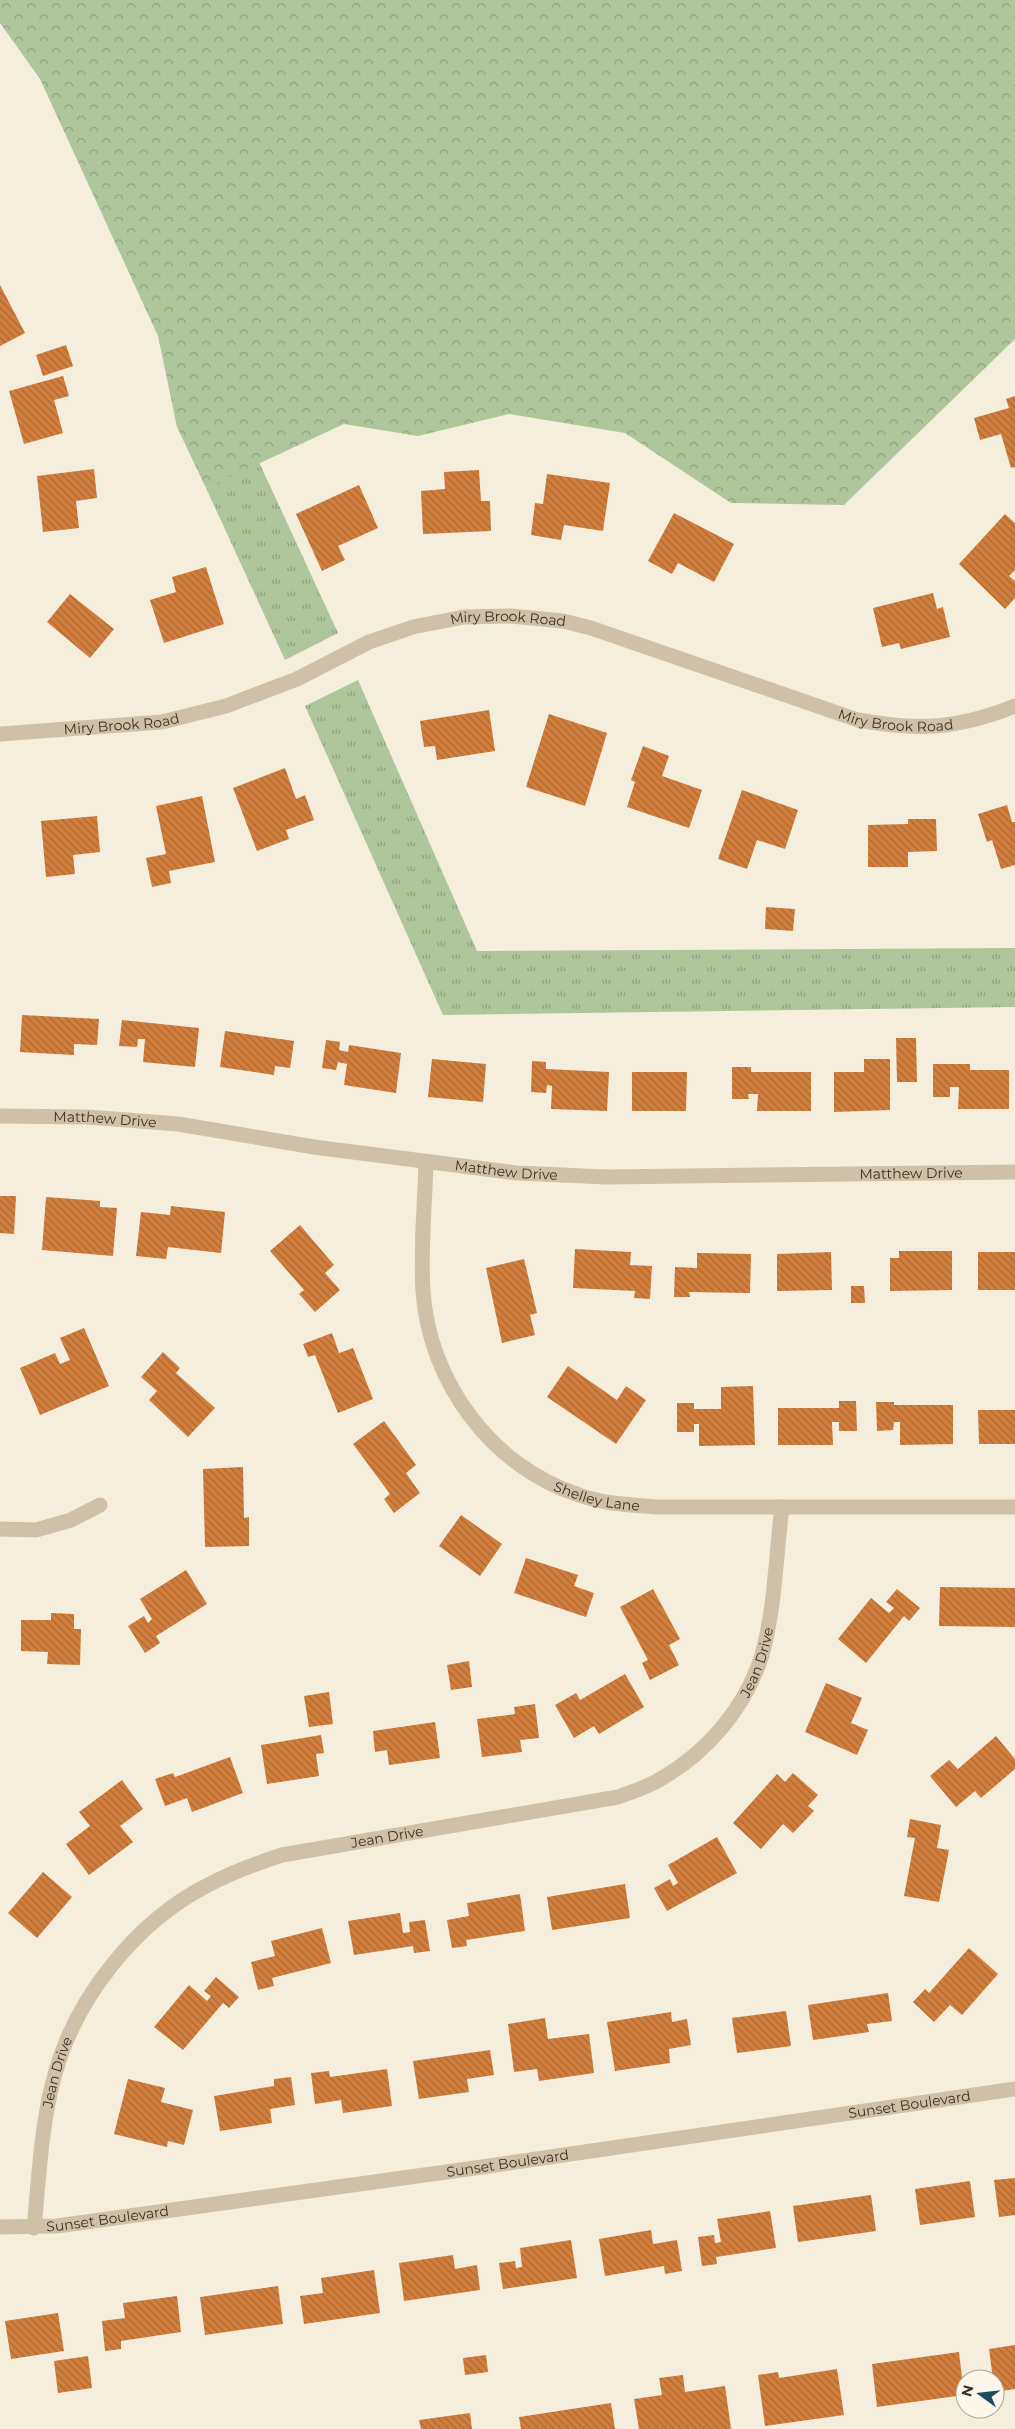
<svg xmlns="http://www.w3.org/2000/svg" width="1015" height="2429" viewBox="0 0 1015 2429" font-family="Montserrat,sans-serif">
<defs>
<pattern id="grass-tufts" width="24" height="20" patternUnits="userSpaceOnUse" patternTransform="scale(1.25)"><rect width="24" height="20" fill="#afc69b"/><path d="M3 7l-1-3M5 7V3M7 7l1-3M15 17l-1-3M17 17v-4M19 17l1-3" fill="none" stroke="#8fa17e"/></pattern>
<pattern id="forest-crowns" width="20" height="18" patternUnits="userSpaceOnUse" patternTransform="scale(1.25)"><rect width="20" height="18" fill="#afc69b"/><path d="M2 6a3 3 0 1 1 6 0M12 15a3 3 0 1 1 6 0" fill="none" stroke="#8fa17e"/></pattern>
<pattern id="building-back-hatch" width="6" height="6" patternUnits="userSpaceOnUse" patternTransform="scale(1.25)"><rect width="6" height="6" fill="#d27e3d"/><path d="M-1 5l2 2M0 0l6 6M5-1l2 2" fill="none" stroke="#ab6833"/></pattern>
</defs>
<rect width="100%" height="100%" fill="#f5eedd"/>
<g fill="url(#grass-tufts)">
<path d="M259,462l79,171 -53,27 -79,-172z"/>
<path d="M358,680l119,271 538,-3v59l-572,8 -138,-309z"/>
</g>
<path fill="url(#forest-crowns)" d="M0,0h1015v339l-171,166 -113,-2 -106,-70 -116,-19 -91,22 -74,-12 -138,64 -29,-61 -19,-91 -118,-257 -40,-56z"/>
<g fill="url(#building-back-hatch)">
<path d="M0,285l25,48 -25,13z"/>
<path d="M66,345l7,21 -30,10 -7,-21z"/>
<path d="M63,376l6,20 -15,4 9,33 -39,11 -15,-53z"/>
<path d="M1015,396v71l-4,1 -10,-34 -21,6 -6,-22 35,-10 -3,-9z"/>
<path d="M94,469l3,29 -21,3 3,27 -36,4 -6,-56z"/>
<path d="M479,470l2,31h9l1,30 -68,3 -2,-43 24,-2 -1,-17z"/>
<path d="M547,474l63,9 -7,48 -39,-6 -3,15 -30,-5 4,-32 8,1z"/>
<path d="M359,485l19,43 -40,18 7,14 -23,11 -26,-57z"/>
<path d="M674,513l60,31 -20,38 -36,-19 -6,11 -24,-13z"/>
<path d="M1005,514l10,9v47l-6,6 6,5v17l-10,11 -46,-45z"/>
<path d="M206,567l18,57 -60,19 -14,-43 26,-8 -4,-15z"/>
<path d="M933,593l4,16 6,-2 7,30 -49,12 -2,-6 -17,4 -9,-39z"/>
<path d="M70,594l44,35 -24,29 -43,-36z"/>
<path d="M489,710l6,41 -58,9 -2,-14 -11,1 -4,-26z"/>
<path d="M549,714l58,19 -22,73 -59,-19z"/>
<path d="M643,746l26,10 -7,20 40,14 -13,38 -62,-21 8,-25 -4,-2z"/>
<path d="M285,768l11,31 9,-4 9,25 -28,10 3,9 -32,12 -24,-63z"/>
<path d="M742,790l56,20 -13,39 -28,-9 -10,29 -29,-10z"/>
<path d="M202,796l13,66 -46,9 2,12 -19,4 -6,-29 20,-4 -10,-48z"/>
<path d="M1007,805l5,17h3v43l-14,4 -9,-29 -5,2 -9,-28z"/>
<path d="M97,816l3,36 -27,3 2,19 -29,3 -5,-56z"/>
<path d="M908,819h28l1,32 -29,1v15h-40v-42l40,-1z"/>
<path d="M766,907l29,2 -2,22 -28,-2z"/>
<path d="M22,1015l77,4 -2,26 -23,-1v11l-54,-3z"/>
<path d="M122,1020l77,8 -4,39 -52,-5 2,-23h-7l-1,8 -18,-1z"/>
<path d="M225,1031l69,10 -4,27 -15,-2 -1,9 -54,-8z"/>
<path d="M896,1038h20l1,44h-20z"/>
<path d="M326,1040l14,2 -1,8 9,2 1,-7 52,8 -5,40 -52,-8 3,-21 -9,-2 -2,8 -14,-2z"/>
<path d="M432,1059l54,5 -3,38 -55,-5z"/>
<path d="M864,1059h26v51l-56,2v-40h30z"/>
<path d="M532,1061l14,1v7l63,3 -2,39 -56,-2 1,-23 -5,-1 -1,8 -15,-1z"/>
<path d="M933,1064h37v6h39v39h-51l1,-22h-9v10h-17z"/>
<path d="M732,1067h19v5h60v39h-54l1,-17h-10l1,5h-17z"/>
<path d="M632,1072h55l-1,39h-54z"/>
<path d="M0,1196h16l-2,38 -14,-1z"/>
<path d="M46,1197l54,4v6l17,1 -4,48 -71,-6z"/>
<path d="M171,1206l54,6 -4,41 -53,-6 -2,12 -30,-3 5,-44 29,3z"/>
<path d="M300,1225l34,40 -9,8 15,17 -25,22 -16,-18 5,-4 -34,-39z"/>
<path d="M575,1249l56,3 -1,13 22,1 -2,33 -16,-1 1,-7 -62,-3z"/>
<path d="M899,1251h53v39l-62,1v-33h9z"/>
<path d="M831,1252l1,38 -55,1v-37z"/>
<rect x="978" y="1252" width="37" height="38"/>
<path d="M697,1253l54,1 -1,39 -61,-1 1,5h-16l1,-30 22,1z"/>
<path d="M524,1259l13,54 -7,2 5,20 -33,8 -16,-75z"/>
<path d="M851,1286h13l1,17h-14z"/>
<path d="M84,1328l25,58 -69,29 -20,-47 35,-15 5,11 10,-4 -10,-22z"/>
<path d="M332,1333l7,20 14,-5 20,51 -35,14 -23,-58 -7,2 -5,-13z"/>
<path d="M163,1352l17,16 -4,5 39,35 -27,29 -39,-37 8,-9 -16,-14z"/>
<path d="M568,1366l49,34 9,-14 20,14 -30,44 -69,-47z"/>
<path d="M753,1386l2,59 -56,1v-22h-5v8h-17v-29h17v6h27v-22z"/>
<path d="M839,1401h17l1,30h-18v-9h-7l1,23h-55v-37h61z"/>
<path d="M876,1402h18v3h59v39l-53,1v-23h-6l-1,8 -16,1z"/>
<path d="M978,1410h37v34h-36z"/>
<path d="M384,1421l32,44 -10,8 14,20 -26,20 -10,-14 6,-5 -37,-50z"/>
<path d="M243,1467l1,51 5,-1v29l-44,1 -2,-78z"/>
<path d="M461,1515l41,29 -22,32 -41,-30z"/>
<path d="M526,1558l52,17 -4,11 20,7 -8,24 -72,-24z"/>
<path d="M186,1570l21,34 -51,32 4,7 -15,10 -17,-27 16,-10 4,7 4,-4 -12,-20z"/>
<path d="M940,1587l75,1v39l-76,-1z"/>
<path d="M653,1589l27,50 -11,6 10,20 -29,15 -8,-17 6,-3 -28,-53z"/>
<path d="M897,1589l23,19 -11,13 -5,-5 -38,47 -28,-24 33,-41 18,15 5,-5 -8,-6z"/>
<path d="M51,1613l23,1v15h7l-1,36 -33,-1 1,-12 -27,-1v-31h30z"/>
<path d="M469,1661l3,26 -21,3 -4,-25z"/>
<path d="M625,1674l19,33 -45,27 -5,-8 -20,12 -19,-33 21,-12 4,7z"/>
<path d="M826,1683l36,15 -11,25 17,7 -11,25 -52,-23z"/>
<path d="M329,1692l4,32 -24,3 -5,-31z"/>
<path d="M535,1704l4,34 -19,2 2,12 -40,5 -5,-38 38,-5 -1,-7z"/>
<path d="M435,1722l5,36 -51,7 -2,-15 -12,2 -2,-21z"/>
<path d="M321,1735l3,18 -8,1 3,22 -52,8 -6,-39z"/>
<path d="M996,1736l19,23v10l-34,29 -6,-7 -19,16 -26,-31 19,-16 9,9z"/>
<path d="M230,1757l13,36 -51,19 -5,-14 -22,8 -10,-27 18,-6 2,4z"/>
<path d="M793,1773l25,22 -10,11 6,5 -21,22 -10,-9 -22,25 -28,-26 44,-49 8,8z"/>
<path d="M122,1780l21,29 -23,17 13,16 -44,33 -23,-31 24,-18 -11,-14z"/>
<path d="M910,1819l31,6 -4,23 12,2 -10,52 -35,-6 11,-58 -8,-1z"/>
<path d="M717,1837l20,36 -70,38 -13,-23 16,-9 3,7 5,-3 -10,-18z"/>
<path d="M43,1872l29,25 -35,41 -29,-25z"/>
<path d="M625,1884l5,34 -78,12 -5,-33z"/>
<path d="M520,1894l5,37 -59,9 1,6 -15,2 -5,-28 22,-4 -2,-13z"/>
<path d="M400,1913l3,20 7,-1 -1,-10 16,-2 5,31 -16,2 -1,-7 -59,9 -6,-34z"/>
<path d="M322,1928l9,35 -59,15 2,8 -16,4 -7,-28 24,-6 -4,-15z"/>
<path d="M969,1948l29,26 -36,41 -12,-10 -16,17 -21,-20 12,-13 4,4z"/>
<path d="M216,1977l23,20 -10,11 -6,-5 -40,47 -29,-23 35,-42 18,16 4,-5 -7,-5z"/>
<path d="M888,1993l4,28 -25,3 2,8 -56,8 -5,-35z"/>
<path d="M786,2011l5,35 -54,7 -5,-35z"/>
<path d="M671,2012l1,10 15,-3 4,26 -22,4 1,14 -55,8 -8,-49z"/>
<path d="M545,2018l3,21 41,-5 5,39 -55,8 -2,-12 -23,3 -6,-48z"/>
<path d="M490,2050l4,25 -27,4 2,13 -50,7 -6,-38z"/>
<path d="M387,2069l5,37 -49,7 -2,-13 -26,4 -4,-31 18,-2 1,6z"/>
<path d="M291,2077l4,28 -25,4 2,14 -52,8 -6,-35 60,-10v-7z"/>
<path d="M128,2079l37,9 -4,14 32,8 -9,35 -16,-4 -1,6 -53,-13z"/>
<path d="M1015,2178v37l-16,2 -5,-37z"/>
<path d="M970,2181l5,36 -55,8 -5,-36z"/>
<path d="M871,2195l5,36 -78,11 -5,-36z"/>
<path d="M770,2211l6,37 -60,9 1,7 -15,2 -4,-29 16,-2 1,8 6,-1 -4,-23z"/>
<path d="M651,2230l2,14 24,-4 5,31 -17,3 -1,-8 -59,10 -6,-37z"/>
<path d="M571,2240l6,38 -74,11 -4,-26 16,-2 1,7 6,-1 -2,-19z"/>
<path d="M453,2255l2,14 22,-4 3,25 -76,11 -5,-38z"/>
<path d="M374,2270l6,43 -76,11 -4,-28 23,-3 -2,-15z"/>
<path d="M278,2286l5,38 -78,11 -5,-38z"/>
<path d="M177,2296l4,36 -60,9v8l-16,2 -3,-30 23,-3 -2,-15z"/>
<path d="M58,2313l6,38 -53,8 -6,-38z"/>
<path d="M1015,2345v44l-20,3v-13h-2l-4,-30z"/>
<path d="M959,2352l5,43 -87,12 -5,-43z"/>
<path d="M486,2355l2,17 -23,3 -2,-17z"/>
<path d="M88,2356l4,32 -34,5 -4,-32z"/>
<path d="M837,2369l7,46 -79,11 -7,-51 20,-3 1,6z"/>
<path d="M683,2375l2,17 40,-6 6,43h-92l-5,-30 28,-4 -3,-17z"/>
<path d="M611,2403l4,26h-94l-2,-12z"/>
<path d="M470,2413l2,16h-51l-2,-9z"/>
</g>
<g fill="none" stroke-linecap="round" stroke-linejoin="round">
<g stroke="#cfc1a7" stroke-width="15">
<path id="s1" d="M0,734l162,-12 64,-16 71,-27 72,-37 44,-15 51,-10 47,-1 52,5 28,7 267,92c60,11 100,9 157,-14"/>
<path id="s2" d="M0,1116l88,1 90,7 136,23 203,26 89,4 409,-5"/>
<path id="s3" d="M426,1162c-1,43 -6,87 -3,129 6,91 69,176 156,204 25,9 52,10 78,12h358"/>
<path d="M0,1529l36,1 35,-10 29,-15"/>
<path id="s4" d="M0,2227l57,-1 425,-59 533,-78"/>
<path id="s5" d="M34,2228c5,-51 7,-104 21,-154 21,-77 82,-153 153,-189 24,-13 49,-22 74,-30l336,-58c13,-5 27,-9 39,-16 49,-27 88,-72 105,-126 13,-46 14,-101 20,-148"/>
</g>
</g>
<g text-anchor="middle" dominant-baseline="central" stroke-width="4" stroke-linejoin="round" paint-order="stroke">
<g font-size="14" fill="#3a3128" stroke="#fcf7ea">
<text stroke="none"><textPath href="#s1" startOffset="528">Miry Brook Road</textPath></text>
<text stroke="none"><textPath href="#s1" startOffset="932">Miry Brook Road</textPath></text>
<text stroke="none"><textPath href="#s1" startOffset="122">Miry Brook Road</textPath></text>
<text stroke="none"><textPath href="#s2" startOffset="105">Matthew Drive</textPath></text>
<text stroke="none"><textPath href="#s2" startOffset="510">Matthew Drive</textPath></text>
<text stroke="none"><textPath href="#s2" startOffset="915">Matthew Drive</textPath></text>
<text stroke="none"><textPath href="#s3" startOffset="419">Shelley Lane</textPath></text>
<text stroke="none"><textPath href="#s5" startOffset="1028">Jean Drive</textPath></text>
<text stroke="none"><textPath href="#s5" startOffset="592">Jean Drive</textPath></text>
<text stroke="none"><textPath href="#s5" startOffset="158">Jean Drive</textPath></text>
<text stroke="none"><textPath href="#s4" startOffset="918">Sunset Boulevard</textPath></text>
<text stroke="none"><textPath href="#s4" startOffset="512">Sunset Boulevard</textPath></text>
<text stroke="none"><textPath href="#s4" startOffset="108">Sunset Boulevard</textPath></text>
</g>
</g>
<g transform="translate(980 2394) rotate(285)"><circle r="24" fill="#fcf7ea" stroke="#aea89c"/>
<path d="M0-4L9 19L0 12L-9 19Z" fill="#194e61"/>
<text y="-8" font-size="14" font-weight="bold" text-anchor="middle" fill="#3a3128">N</text>
</g>
</svg>
